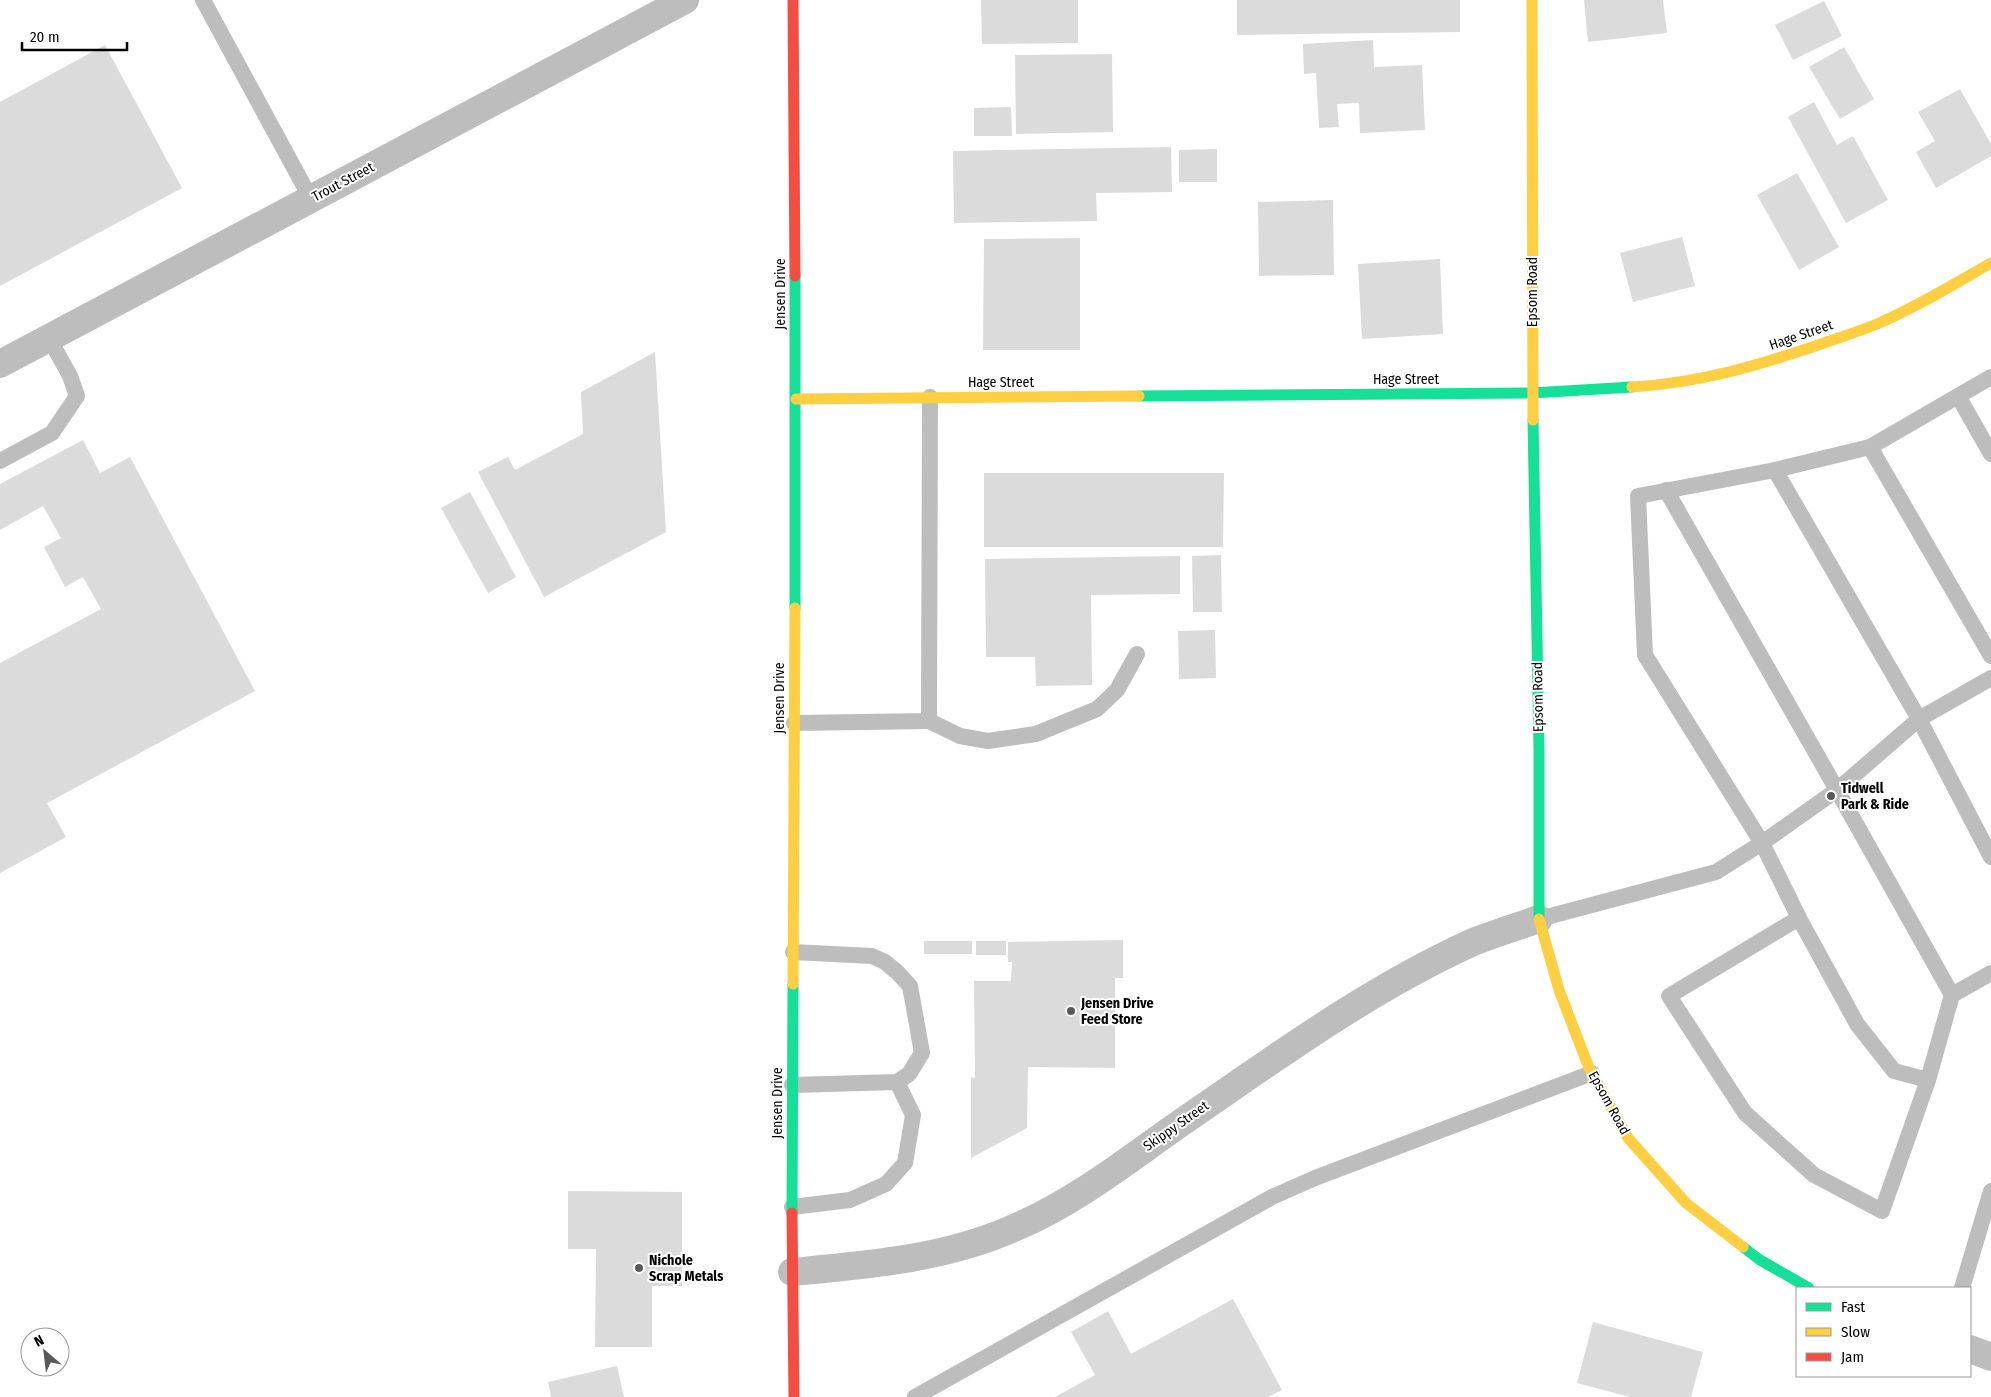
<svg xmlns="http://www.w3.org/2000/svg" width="1991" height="1397" viewBox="0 0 1991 1397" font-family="'Fira Sans Condensed',sans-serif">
<rect width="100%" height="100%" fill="#fff"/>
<g fill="#dbdbdb">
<path d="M981,0h97v43l-96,1z"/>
<path d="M1237,0h223v32l-223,3z"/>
<path d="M1584,0h79l4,33 -79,9z"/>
<path d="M1824,1l18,35 -49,24 -18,-35z"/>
<path d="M1373,40l1,27 48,-2 3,65 -65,3 -1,-30 -22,1 2,23 -20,1 -3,-55 -12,1 -1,-30z"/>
<path d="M105,45l77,143 -182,98v-184z"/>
<path d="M1844,47l30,52 -34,20 -31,-52z"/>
<path d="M1112,54l1,78 -97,2 -1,-79z"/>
<path d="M1960,89l31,55v12l-55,32 -20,-36 19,-11 -17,-29z"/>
<path d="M1814,102l23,43 16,-9 35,64 -42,23 -58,-106z"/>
<path d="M1011,107l1,29h-38v-28z"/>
<path d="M1171,147l1,45 -76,1 1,28 -143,2 -1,-72z"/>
<path d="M1217,149v33h-38v-32z"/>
<path d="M1797,173l42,74 -40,23 -42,-75z"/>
<path d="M1333,200l1,75 -75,1 -1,-74z"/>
<path d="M1682,237l13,49 -62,16 -13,-49z"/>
<path d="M1080,238v112h-97l1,-111z"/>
<path d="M1440,259l3,75 -81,5 -4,-75z"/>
<path d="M655,352l11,180 -122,65 -66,-125 30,-15 7,13 68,-36 -2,-42z"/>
<path d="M83,440l17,33 30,-16 125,234 -208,112 19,34 -66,36v-210l101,-54 -18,-32 -18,10 -21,-40 17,-9 -18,-32 -43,24v-46z"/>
<path d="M984,473h240l-1,74h-239z"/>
<path d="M470,492l46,85 -28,16 -47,-85z"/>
<path d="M1221,555l1,57h-29l-1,-56z"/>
<path d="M1180,556v38l-89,1 1,90 -56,1 -1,-29h-49l-1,-98z"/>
<path d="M1215,630l1,48 -37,1 -1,-48z"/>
<path d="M1123,940v38h-8v90l-87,-1 -1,61 -56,30v-81l4,1 -1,-97h37l1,-19h-4v-20z"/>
<rect x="924" y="941" width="48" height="13"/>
<rect x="976" y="941" width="30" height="14"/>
<path d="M568,1191l114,1v94h-30v61h-57l1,-98h-28z"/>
<path d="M1233,1299l49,91 -14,7h-213l40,-22 -24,-43 37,-21 23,43z"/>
<path d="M1593,1322l110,30 -12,45h-61l-53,-14z"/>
<path d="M617,1366l7,31h-73l-3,-15z"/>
</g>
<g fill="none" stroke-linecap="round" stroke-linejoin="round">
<g stroke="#bdbdbd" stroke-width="16">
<path d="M203,0l108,199"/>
<path d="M1958,396l33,58"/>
<path d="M1870,447l121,209"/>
<path d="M0,461l52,-28 25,-37 -7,-20 -21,-38"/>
<path d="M1775,470l144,249 72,138"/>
<path d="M1666,490l171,300 115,205 -24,85 -46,131 -68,-36 -69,-62 -76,-117 130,-78"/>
<path d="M929,721l31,15 28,5 48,-7 61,-25 20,-19 20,-36"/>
<path d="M794,723l135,-2 1,-324"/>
<path d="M1539,919l177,-47 46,-29 75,-53 82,-71 72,-41"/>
<path d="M1952,995l39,-22"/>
<path d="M1928,1080l-34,-9 -37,-47 -58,-106 -37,-75 -117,-188 -7,-159 137,-26 95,-23 121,-70"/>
<path d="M792,1085l105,-3 12,-8 13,-21 -12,-67 -13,-14 -12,-10 -13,-6 -79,-4"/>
<path d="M792,1207l58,-7 36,-16 19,-21 8,-48 -16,-33"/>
<path d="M1962,1288l29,-97"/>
<path d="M915,1397l357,-200 43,-19 277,-105"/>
</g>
<g stroke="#bdbdbd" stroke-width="28">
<path d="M0,364l685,-364"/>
<path d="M792,1272c75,-7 152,-13 222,-44 62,-26 116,-70 171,-108 92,-63 183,-130 286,-177 22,-9 45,-16 68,-24"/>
<path d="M1970,1349l21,8"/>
</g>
<g stroke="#16e098" stroke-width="11">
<path d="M1139,396l393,-3 100,-6"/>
<path d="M1533,420l6,329v170"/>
<path d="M795,608v-332"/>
<path d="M792,1213l1,-229"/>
<path d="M1743,1247l17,13 49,28"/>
</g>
<g stroke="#ffcf43" stroke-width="11">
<path d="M1532,0l1,420"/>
<path d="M1632,387c68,-4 128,-22 192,-44 17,-6 36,-12 53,-19 40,-17 77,-40 114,-61"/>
<path d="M796,399l343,-3"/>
<path d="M1539,919l20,71 30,78 39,70 58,65 57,44"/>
<path d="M793,984l2,-376"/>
</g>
<g stroke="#f24e42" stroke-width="11">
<path d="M793,0l2,276"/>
<path d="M792,1213l2,184"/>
</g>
</g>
<g fill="#595959" stroke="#fff" stroke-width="2">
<circle cx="1831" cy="796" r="5"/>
<circle cx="1071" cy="1011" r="5"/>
<circle cx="639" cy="1268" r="5"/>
</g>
<g text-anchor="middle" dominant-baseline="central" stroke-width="4" stroke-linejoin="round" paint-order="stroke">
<g font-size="14" fill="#000" stroke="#fff">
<text transform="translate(343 182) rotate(-28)">Trout Street</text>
<text transform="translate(1532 292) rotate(-90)">Epsom Road</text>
<text transform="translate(780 294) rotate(-90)">Jensen Drive</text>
<text transform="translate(1801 335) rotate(-19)">Hage Street</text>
<text x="1406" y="379">Hage Street</text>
<text x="1001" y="382">Hage Street</text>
<text transform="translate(1538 697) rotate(-91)">Epsom Road</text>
<text transform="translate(779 698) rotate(-90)">Jensen Drive</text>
<text transform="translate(777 1103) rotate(-90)">Jensen Drive</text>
<text transform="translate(1609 1103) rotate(61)">Epsom Road</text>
<text transform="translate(1176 1126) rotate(-35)">Skippy Street</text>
</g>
<g font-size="14" font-weight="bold" fill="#000" stroke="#fff" text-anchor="start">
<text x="1841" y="788">Tidwell<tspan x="1841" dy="16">Park &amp; Ride</tspan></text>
<text x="1081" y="1003">Jensen Drive<tspan x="1081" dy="16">Feed Store</tspan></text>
<text x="649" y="1260">Nichole<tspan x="649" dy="16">Scrap Metals</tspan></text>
</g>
</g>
<rect x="1796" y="1287" width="175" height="90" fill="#ffffff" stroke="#999999"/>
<rect x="1806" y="1303" width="25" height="8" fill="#16e098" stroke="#999999"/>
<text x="1841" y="1312" font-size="15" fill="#000000">Fast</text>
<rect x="1806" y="1328" width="25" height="8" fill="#ffcf43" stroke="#999999"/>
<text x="1841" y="1337" font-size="15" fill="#000000">Slow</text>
<rect x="1806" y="1353" width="25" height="8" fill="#f24e42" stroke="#999999"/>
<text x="1841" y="1362" font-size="15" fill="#000000">Jam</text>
<g transform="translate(45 1352) rotate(332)"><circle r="24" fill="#ffffff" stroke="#999999"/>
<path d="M0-4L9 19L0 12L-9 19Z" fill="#595959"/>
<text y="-8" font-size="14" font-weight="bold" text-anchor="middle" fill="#000000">N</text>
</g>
<path d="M22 42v8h105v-8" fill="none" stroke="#000000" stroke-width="2.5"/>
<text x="30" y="42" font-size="15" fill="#000000" stroke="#ffffff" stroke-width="4" paint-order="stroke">20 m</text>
</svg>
